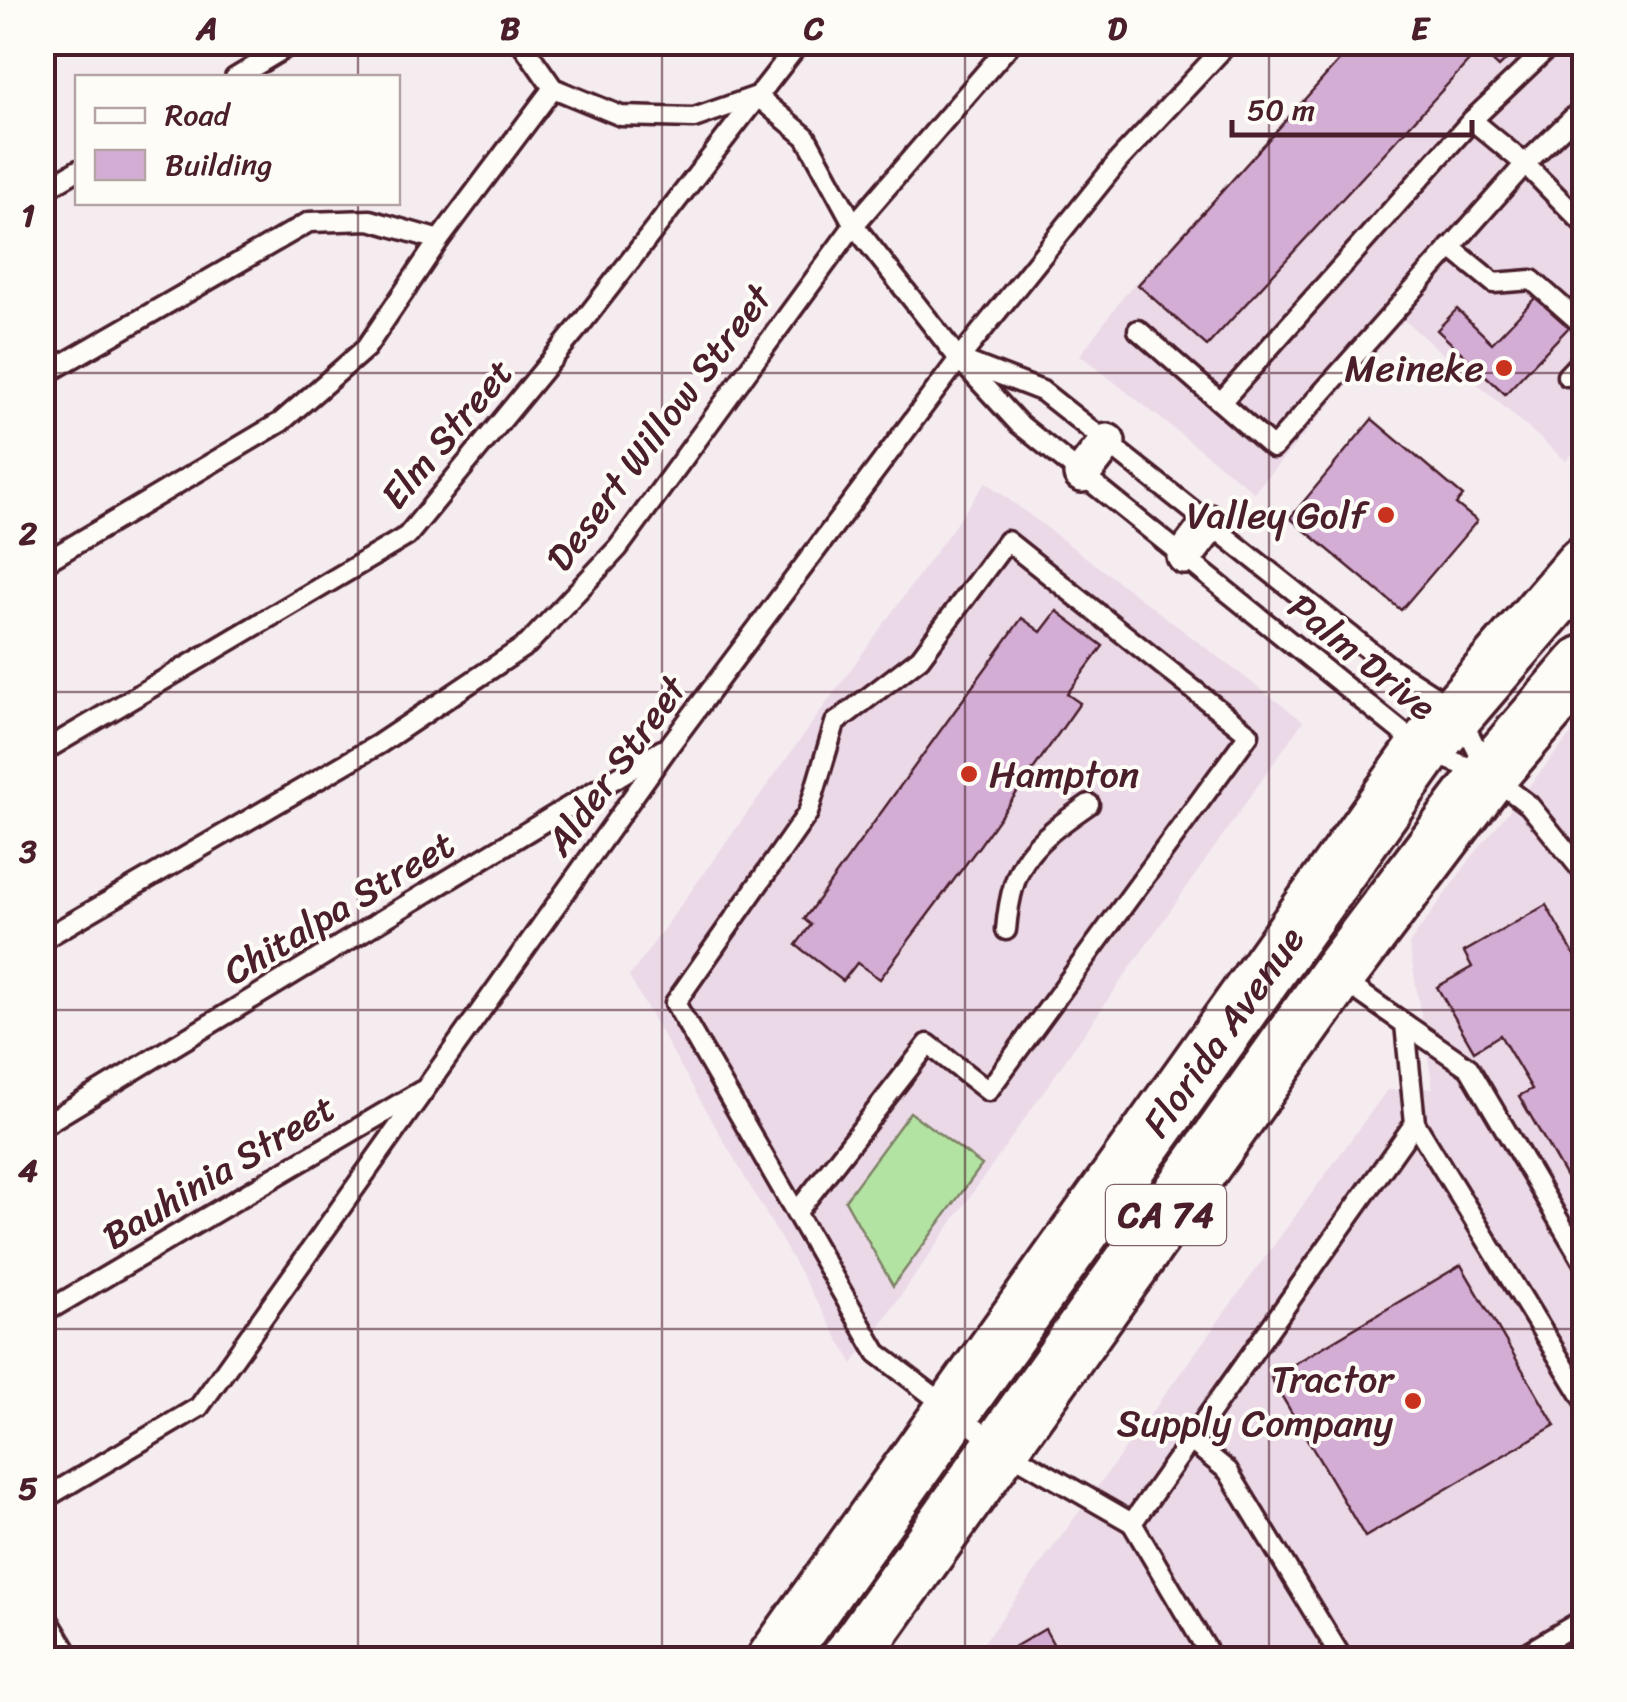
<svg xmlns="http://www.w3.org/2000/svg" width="1627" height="1702" viewBox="0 0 1627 1702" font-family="Sriracha,sans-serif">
<rect width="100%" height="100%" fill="#f5ecf0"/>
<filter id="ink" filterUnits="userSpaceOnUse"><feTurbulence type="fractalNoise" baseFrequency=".01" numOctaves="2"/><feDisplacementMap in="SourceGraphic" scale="20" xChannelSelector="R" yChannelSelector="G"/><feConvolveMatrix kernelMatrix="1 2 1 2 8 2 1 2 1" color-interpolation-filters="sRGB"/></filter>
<g filter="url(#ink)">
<g fill="#ebd9e8">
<path d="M1356,43h228v398l-18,20 -162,-141 -150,172 -174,-137 44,-59z"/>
<path d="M986,482l317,239 -450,643 -224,-387z"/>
<path d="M1584,718v941l-613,1 416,-570 46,-2 -24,-144 62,-86z"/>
</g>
<path fill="#b3e3a2" stroke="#7e8166" stroke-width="2.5" d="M910,1112l72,53 -89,121 -48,-86z"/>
<g fill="#d4add5" stroke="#4a1f2b" stroke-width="2.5">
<path d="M1356,42h169l-26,25 -19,-18 -273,297 -69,-61z"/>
<path d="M1536,297l33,30 -64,67 -68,-64 20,-21 35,34z"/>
<path d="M1372,419l91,77 -7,8 21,17 -76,89 -111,-92z"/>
<path d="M1057,611l46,35 -36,48 13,9 -100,142 -100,134 -23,-16 -14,18 -47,-36 15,-20 -7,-6 218,-301 19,14z"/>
<path d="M1546,905l38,67v236l-65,-112 13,-7 -32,-54 -26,16 -37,-64 35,-20 -8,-15z"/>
<path d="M1461,1265l94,160 -190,112 -94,-159z"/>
<path d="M1045,1629l17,31h-70z"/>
</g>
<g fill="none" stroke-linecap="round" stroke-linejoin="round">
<defs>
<g id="lane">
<path d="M521,42l32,46 68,28 73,2 63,-22 49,41 48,88 105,134"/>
<path d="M1554,42l-82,78 53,44 59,60"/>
<path d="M235,78l60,-36"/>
<path d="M42,191l36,-21"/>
<path d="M1450,247l44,36 38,-3 52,46"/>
<path d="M1138,330l135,118 252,-284 59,-57"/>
<path d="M959,359l83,32 348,276 68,44 31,64 -65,-25 -406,-327z"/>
<path d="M42,376l267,-154 61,-2 69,20"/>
<path d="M1567,376l17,-18"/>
<path d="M1221,402l251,-282"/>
<path d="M42,564l239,-142 85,-74 73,-108 114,-152"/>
<path d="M42,752l365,-216 174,-212 219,-282"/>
<path d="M1492,777l37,28 55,68"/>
<path d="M1006,930c6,-71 27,-87 83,-126"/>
<path d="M42,940l337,-196 149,-100 90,-96 236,-323 158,-183"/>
<path d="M1405,1024l64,44 115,195"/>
<path d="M1415,1123l169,276"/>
<path d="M42,1126l620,-376"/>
<path d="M796,1213l132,-169 60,47 261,-357 -242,-193 -87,117 -85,65 -27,90 -133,190 202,350 123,94 132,76 283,-400 -10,-99 -64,-45"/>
<path d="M42,1314l379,-223"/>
<path d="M1190,1440l38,31 115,189"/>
<path d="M42,1500l157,-93 470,-661 290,-387 160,-199 110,-118"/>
<path d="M1132,1523l81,137"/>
<path d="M42,1610l29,48"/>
<path d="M1515,1660l69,-41"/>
</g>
<g id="street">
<path d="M1082,474l25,-32"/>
<path d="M1185,556l25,-33"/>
</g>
<g id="highway">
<path id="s1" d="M775,1660l649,-910 160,-186"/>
<path d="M849,1660l488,-684 152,-201 95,-111"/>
</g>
</defs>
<use href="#lane" stroke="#4a1f2b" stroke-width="25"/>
<use href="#street" stroke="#4a1f2b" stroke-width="42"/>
<use href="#highway" stroke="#4a1f2b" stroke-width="62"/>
<use href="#lane" stroke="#fdfcf7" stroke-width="18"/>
<use href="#street" stroke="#fdfcf7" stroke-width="35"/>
<use href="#highway" stroke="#fdfcf7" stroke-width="55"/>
</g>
</g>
<path fill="none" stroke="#4a1f2b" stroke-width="2.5" stroke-opacity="0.55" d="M358,42v36M662,42v1618M965,42v1618M1269,42v1618M358,202v1458M42,373h1542M42,692h1542M42,1010h1542M42,1329h1542"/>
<g fill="#c8321e" stroke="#fdfcf7" stroke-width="4">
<circle cx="1504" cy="368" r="10"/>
<circle cx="1386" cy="515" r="10"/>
<circle cx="969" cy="774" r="10"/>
<circle cx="1413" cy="1401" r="10"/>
</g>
<g text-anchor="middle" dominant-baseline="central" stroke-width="8" stroke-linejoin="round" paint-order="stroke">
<rect fill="#fdfcf7" stroke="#806168" stroke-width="2.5" x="1106" y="1185" width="120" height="60" rx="8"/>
<g font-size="35" font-weight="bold" fill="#4a1f2b">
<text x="1166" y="1215">CA 74</text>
</g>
<g font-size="38" fill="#4a1f2b" stroke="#fdfcf7" text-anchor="end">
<text x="1484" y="368">Meineke</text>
<text x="1366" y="515">Valley Golf</text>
<text x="989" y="774" text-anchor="start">Hampton</text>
<text x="1393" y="1379">Tractor<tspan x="1393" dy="44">Supply Company</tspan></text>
</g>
<g font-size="38" fill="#4a1f2b" stroke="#fdfcf7">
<text transform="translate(659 428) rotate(-53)">Desert Willow Street</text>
<text transform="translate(447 434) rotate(-50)">Elm Street</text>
<text transform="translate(1362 657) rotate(39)">Palm Drive</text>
<text transform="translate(616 766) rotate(-54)">Alder Street</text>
<text transform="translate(339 908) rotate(-31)">Chitalpa Street</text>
<text stroke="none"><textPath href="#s1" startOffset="772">Florida Avenue</textPath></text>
<text transform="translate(219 1172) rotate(-31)">Bauhinia Street</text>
</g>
</g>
<rect width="1627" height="1702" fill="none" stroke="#fdfcf7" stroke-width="110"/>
<rect x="75" y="75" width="325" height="130" fill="#fdfcf7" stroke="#b5a4a5" stroke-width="2.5"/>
<rect x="95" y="108" width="50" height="15" fill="#fdfcf7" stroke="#b5a4a5" stroke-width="2.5"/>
<text x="165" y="125" font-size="30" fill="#4a1f2b">Road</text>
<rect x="95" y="150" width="50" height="30" fill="#d4add5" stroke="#b5a4a5" stroke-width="2.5"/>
<text x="165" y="175" font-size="30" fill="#4a1f2b">Building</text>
<path d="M1232 120v15h240v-15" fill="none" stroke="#4a1f2b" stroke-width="5"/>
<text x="1247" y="120" font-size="30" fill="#4a1f2b" stroke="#fdfcf7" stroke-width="8" paint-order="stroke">50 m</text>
<rect x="55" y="55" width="1517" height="1592" fill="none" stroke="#4a1f2b" stroke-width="4"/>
<g font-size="32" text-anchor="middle" font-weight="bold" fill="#4a1f2b">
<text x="207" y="39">A</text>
<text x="510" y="39">B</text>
<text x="814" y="39">C</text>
<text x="1117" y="39">D</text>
<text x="1420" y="39">E</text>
<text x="28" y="226">1</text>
<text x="28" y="544">2</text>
<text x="28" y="862">3</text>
<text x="28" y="1181">4</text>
<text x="28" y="1499">5</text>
</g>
</svg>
